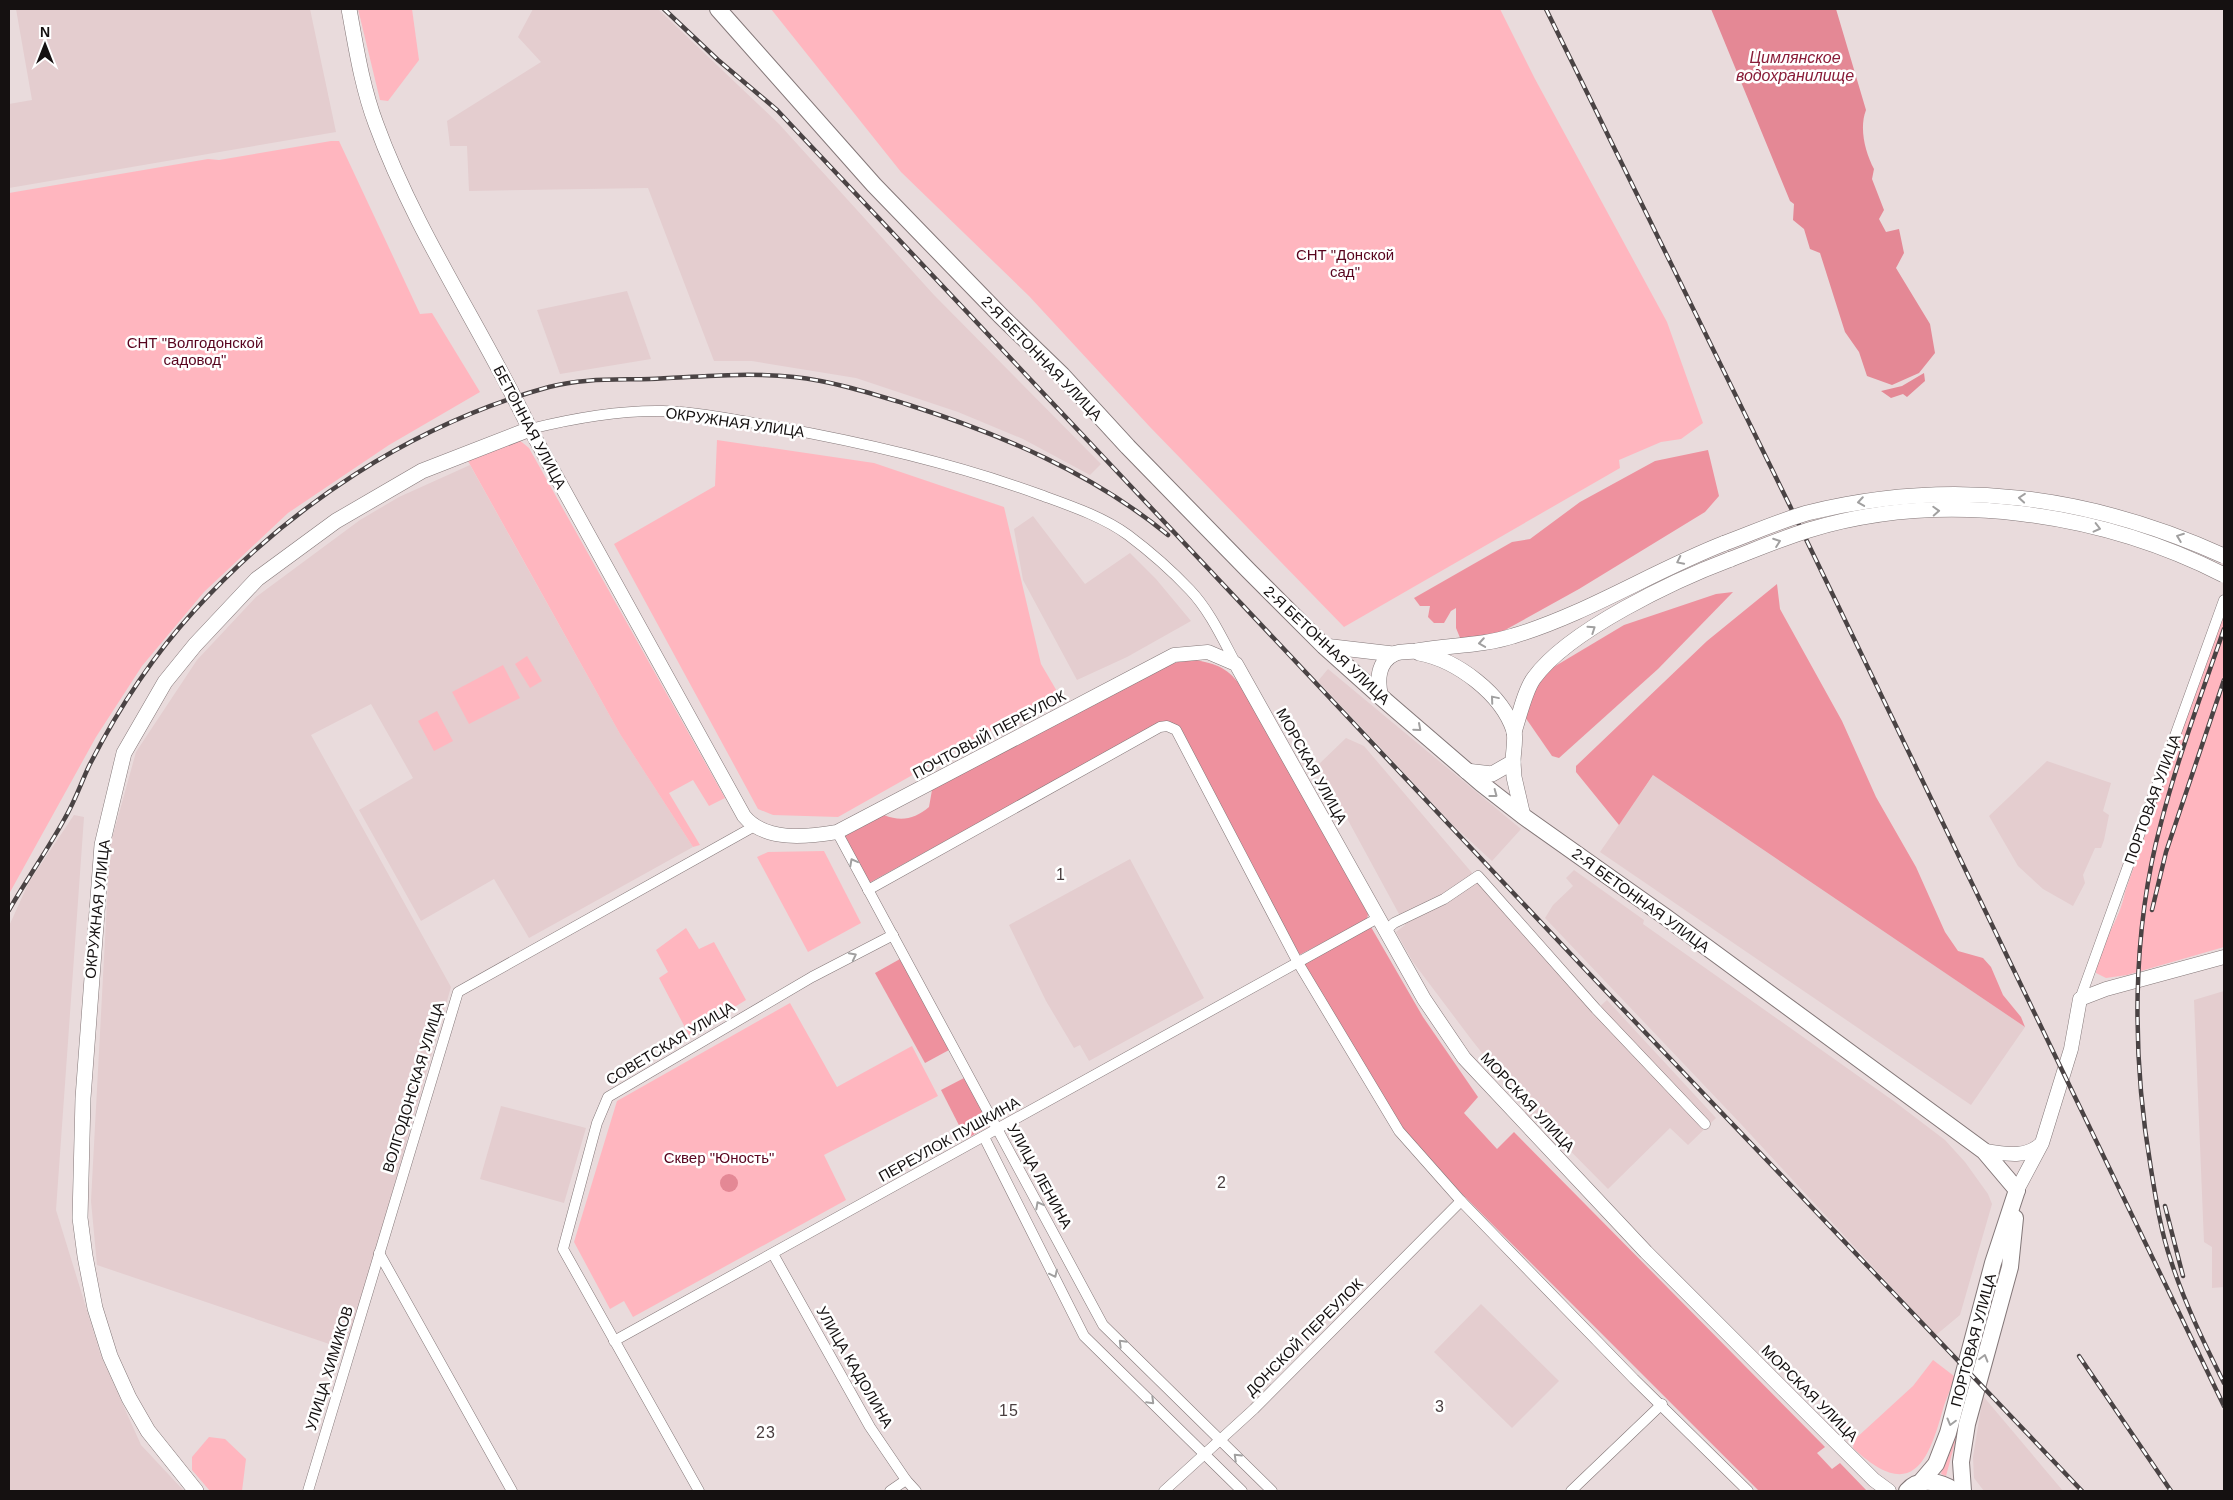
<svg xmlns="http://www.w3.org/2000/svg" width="2233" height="1500" viewBox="0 0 2233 1500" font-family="Helvetica,sans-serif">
<rect width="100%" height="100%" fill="#e9dbdc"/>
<g fill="#e4cdcf">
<path d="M16,9h294l26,123 -327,56v-84l23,-4z"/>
<path d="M533,9h125l121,115 155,171 167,169 -11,11 -67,-36 -65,-27 -102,-34 -104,-17h-38l-66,-173 -179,3 -2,-45h-17l-3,-25 94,-59 -23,-25z"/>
<path d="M627,291l24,68 -91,15 -23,-64z"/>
<path d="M470,465l150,269 73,113 -164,91 -35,-59 -73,42 -62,-111 54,-32 -42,-74 -60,31 140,252 -104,363 -250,-85 -6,-64 19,-355 26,-94 61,-92 59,-63 104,-77 39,-23z"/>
<path d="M1033,516l52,68 45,-31 26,26 35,42 -64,36 -50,23 -54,-100 -9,-51z"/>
<path d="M1328,669l193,160 -29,32 -37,-34 -137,-146z"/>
<path d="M1346,738l18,8 109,128 124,135 10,-9 109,118 -28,27 -18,-17 -62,61 -74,-75 -6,5 -4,-5 6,-6 -21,-21 -38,-48 -58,-77 -17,-30 9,-7 -87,-160z"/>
<path d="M2047,761l64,22 -8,28 6,4 -5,25 -3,8h-6l-12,27 2,8 -12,23 -30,-17 -25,-23 -29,-50z"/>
<path d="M1654,774l371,253 -54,78 -371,-253z"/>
<path d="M74,815l10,2 -28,393 45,146 40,89 43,46h-175v-565l20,-44z"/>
<path d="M1130,859l74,139 -115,63 -9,-16 -6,3 -28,-47 -37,-76z"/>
<path d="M1574,870l70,50 -1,4 252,178 50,38 20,22 23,32 4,10 -32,111 -24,20 -196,-212 -195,-205 8,-13 20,-19 -7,-8z"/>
<path d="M2224,991v296l-12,1v-41l-8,-5 -10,-242z"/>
<path d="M501,1106l85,22 -22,75 -84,-24z"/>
<path d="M1481,1304l78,77 -47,47 -78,-76z"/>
<path d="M1983,1396l80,95h-79l-10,-13 -1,-21z"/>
</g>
<g fill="#ffb6bf">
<path d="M358,9h54l7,51 -31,41 -8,-1z"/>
<path d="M771,9h729l35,70 132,243 36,101 -22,16 -20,3 -42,18 1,8 -276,159 -194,-200 -121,-131 -128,-124z"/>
<path d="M331,141h8l81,173 12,-1 48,79 -91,53 -101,68 -84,79 -62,74 -46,71 -87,157v-701l199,-34 11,1z"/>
<path d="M518,439l11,9 196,350 -16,8 -16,-26 -24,13 31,52 -7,2 -73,-113 -152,-273v-3z"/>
<path d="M717,440l157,23 130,44 37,157 17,29 -220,124 -65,-2 -15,-6 -144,-265 101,-58z"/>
<path d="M2224,610v337l-97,28 -21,3 -10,-5c3,-29 24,-52 29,-81z"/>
<path d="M527,656l15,25 -12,7 -15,-24z"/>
<path d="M503,665l17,33 -51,26 -17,-32z"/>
<path d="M437,711l16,30 -19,10 -16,-30z"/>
<path d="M824,851l37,72 -53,29 -51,-95 11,-5z"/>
<path d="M686,928l13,21 15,-7 32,58 -57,35 -30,-57 9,-6 -12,-22z"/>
<path d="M790,1003l47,84 75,-41 26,50 -114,59 22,45 -213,117 -9,-16 -14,8 -36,-67 43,-141z"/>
<path d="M1933,1360l21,16c-2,12 -8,22 -11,33 -16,59 -34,91 -90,39l1,-8 59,-54z"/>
<path d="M1966,1390l2,4 -22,82 -5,-2 21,-82z"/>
<path d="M1832,1408l20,21 -6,6 -20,-22z"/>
<path d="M209,1437l16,2 21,20 -4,32h-32l-18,-21v-13z"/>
</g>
<g fill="#ee919e">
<path d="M1708,450l11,46 -14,16 -126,77 -101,56h-15l-7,-17v-20l-5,3 -7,12h-10l-6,-6 2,-11h-10l-6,-8 98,-56 18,-3 50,-37 75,-41z"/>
<path d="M1777,584l3,25 62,112 34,76 40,70 29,65 13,19 25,7 8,9 12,28 18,22 4,10 -372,-252 -34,50 -43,-53v-6l131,-125z"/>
<path d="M1733,592l-75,77 -99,89 -7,-2 -27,-39 -4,-22 26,-24 77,-46 92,-31z"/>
<path d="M1196,660c26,5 34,10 49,32l123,222 -1,6 -66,34h-4l-117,-225 -10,-7 -10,1 -291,160 -26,-46 41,-22c17,7 31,4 45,-8l3,-17 224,-121 22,-7z"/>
<path d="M1371,927l52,90 55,80 -14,16 33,36 17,-17 311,315 -8,6 15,16 8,-6 27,28h-108l-362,-362 -95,-161 3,-6z"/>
<path d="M900,959l49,91 -24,13 -50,-90z"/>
<path d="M964,1078l27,47 -25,14 -25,-49z"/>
</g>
<g fill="#e48895">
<path d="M1711,9h125l30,101c-7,18 -1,42 8,59l-2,10 12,31 -5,9 7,13 13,-3 5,24 -8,15 34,56 5,29 -16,20 -27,12 -25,-9 -8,-24 -14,-20 -25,-79 -10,-4 -6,-20 -11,-9 1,-16 -4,-3z"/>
<path d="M1924,373l1,8 -18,16 -4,-3 -12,4 -10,-7 21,-5z"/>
<circle cx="729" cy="1183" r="9"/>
</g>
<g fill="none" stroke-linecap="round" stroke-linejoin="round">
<defs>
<g id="minor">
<path d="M530,429c44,-11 87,-19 133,-18 39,1 77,10 114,16 89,16 176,36 261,67 30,11 64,22 90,41 20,15 45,37 62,55 20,21 33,50 46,74"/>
<path d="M837,832l266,493 169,166"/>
<path d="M868,890l292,-163 7,-1 9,4 121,231 102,170 62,70 173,178 114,112"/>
<path d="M1385,931l9,-8 50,-24 34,-23 118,133 109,115"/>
<path d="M2080,999l144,-399"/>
<path d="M984,1137l100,199 158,155"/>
<path d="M379,1253l133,238"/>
<path d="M773,1254l97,173 36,53 10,11"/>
<path d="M614,1341l764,-423"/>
<path d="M308,1491l150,-499 295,-165"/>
<path d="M699,1491l-136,-242 34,-126 11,-26 204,-120 81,-42"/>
<path d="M890,1491l16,-11"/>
<path d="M1164,1491l90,-82 207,-208"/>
<path d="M1571,1491l91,-87"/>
</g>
<g id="tertiary">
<path d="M530,429l214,387c21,26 63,21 93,16l337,-177 34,-3 28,12 188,335 40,59 182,194 228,228 15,11"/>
<path d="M1984,1151c21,2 39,8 56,-6"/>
<path d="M2017,1190l25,-47 29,-94 9,-50 26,-10 118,-32"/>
</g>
<g id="secondary">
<path d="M1324,646l69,8"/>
<path d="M1419,653c38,7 83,41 95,78 2,9 -1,22 -1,31l-21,12 -26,-3"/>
<path d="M1381,697c-4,-15 -4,-35 13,-43 6,-3 15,-2 22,-3 33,-6 66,-5 97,-15 74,-22 140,-65 212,-93"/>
<path d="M1514,732c5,-15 11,-42 20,-54 35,-48 141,-98 197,-119"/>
<path d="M1513,762l1,15 9,39"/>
<path d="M196,1491l-48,-60 -19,-33 -19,-42 -15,-48 -10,-52 -5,-38 3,-120 19,-253 22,-92 41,-71 30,-37 62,-66 79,-58 86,-50 108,-42c-49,-102 -115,-198 -154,-305 -14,-37 -20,-77 -27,-115"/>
</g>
<g id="primary">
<path d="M718,9l156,176 127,131 61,59 66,72 121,124 75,75 57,51 101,87 41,32 144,102 317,233 33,39"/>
<path d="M1919,1484l17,-20 12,-31 45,-170 24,-73"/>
<path d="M1907,1491c13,-15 35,-9 48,0"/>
<path d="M1963,1491l-2,-29 6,-38 43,-157 5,-49"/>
</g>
</defs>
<use href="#minor" stroke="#837778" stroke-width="11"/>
<use href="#tertiary" stroke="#837778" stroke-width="15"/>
<use href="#secondary" stroke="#837778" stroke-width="16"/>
<use href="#primary" stroke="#837778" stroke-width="18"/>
<use href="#minor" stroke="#fff" stroke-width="10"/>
<use href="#tertiary" stroke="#fff" stroke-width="14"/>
<use href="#secondary" stroke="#fff" stroke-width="15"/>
<use href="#primary" stroke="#fff" stroke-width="16"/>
<defs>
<g id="rail">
<path d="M664,9l54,51 59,50 804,855 501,526"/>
<path d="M1546,9l244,497 434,900"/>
<path d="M2224,629c-22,64 -46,128 -63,194 -30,111 -29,234 -10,346 5,31 10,63 20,92 14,43 33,82 53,122"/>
<path d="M9,910c18,-31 39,-61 56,-92 10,-17 16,-35 24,-52 29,-57 63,-109 105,-155 94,-104 219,-187 355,-224 33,-9 67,-7 101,-8 48,-2 95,-7 144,-2 38,4 76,16 112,27 94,30 185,68 262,131"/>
<path d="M2152,910l14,-58 58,-172"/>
<path d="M2165,1206l18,70"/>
<path d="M2079,1356l92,135"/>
</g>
</defs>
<use href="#rail" stroke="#4a4344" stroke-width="4.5"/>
<use href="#rail" stroke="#fff" stroke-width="2.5" stroke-dasharray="8" stroke-linecap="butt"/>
<defs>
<g id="secondary-bridge">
<path d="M1725,543c27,-10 54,-22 82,-30 145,-36 282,-18 417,43"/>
<path d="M1731,559c26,-10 52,-21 78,-29 135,-41 291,-18 415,45"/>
</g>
</defs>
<use href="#secondary-bridge" stroke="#837778" stroke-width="16" stroke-linecap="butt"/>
<use href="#secondary-bridge" stroke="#fff" stroke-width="15"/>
</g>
<defs><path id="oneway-chevron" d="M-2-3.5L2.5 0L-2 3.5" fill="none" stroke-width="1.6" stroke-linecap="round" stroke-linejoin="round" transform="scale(1.25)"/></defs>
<g stroke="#a1a0a0">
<use href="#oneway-chevron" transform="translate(2022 498) rotate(-175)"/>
<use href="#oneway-chevron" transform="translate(1861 502) rotate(171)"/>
<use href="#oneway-chevron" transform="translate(1936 511) rotate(-3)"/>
<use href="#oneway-chevron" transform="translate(2097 528) rotate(14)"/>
<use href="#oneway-chevron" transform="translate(2180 537) rotate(-159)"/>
<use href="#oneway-chevron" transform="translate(1777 542) rotate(-20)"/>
<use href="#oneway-chevron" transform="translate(1680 561) rotate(154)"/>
<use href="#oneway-chevron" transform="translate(1592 629) rotate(-34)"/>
<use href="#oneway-chevron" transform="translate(1482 643) rotate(171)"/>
<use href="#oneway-chevron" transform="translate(1494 699) rotate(-130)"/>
<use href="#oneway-chevron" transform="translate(1418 728) rotate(41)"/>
<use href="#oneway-chevron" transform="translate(1494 794) rotate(37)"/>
<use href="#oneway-chevron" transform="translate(853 862) rotate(-118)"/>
<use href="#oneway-chevron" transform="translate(853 956) rotate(-27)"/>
<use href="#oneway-chevron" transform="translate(1039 1205) rotate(-118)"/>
<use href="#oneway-chevron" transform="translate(1054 1274) rotate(64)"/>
<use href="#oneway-chevron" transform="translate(1122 1343) rotate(-135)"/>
<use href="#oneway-chevron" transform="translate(1984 1358) rotate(-74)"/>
<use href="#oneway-chevron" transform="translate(1151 1401) rotate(45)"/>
<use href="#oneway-chevron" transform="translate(1951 1422) rotate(105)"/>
<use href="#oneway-chevron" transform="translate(1237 1457) rotate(-136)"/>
</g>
<g text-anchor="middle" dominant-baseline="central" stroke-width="5" stroke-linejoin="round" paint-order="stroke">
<g font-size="15" fill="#58041e" stroke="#fff">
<text x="1345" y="254">СНТ "Донской<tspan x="1345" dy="17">сад"</tspan></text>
<text x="195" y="342">СНТ "Волгодонской<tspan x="195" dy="17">садовод"</tspan></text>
<text x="719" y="1157">Сквер "Юность"</text>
</g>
<g font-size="15" fill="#151111" stroke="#fff">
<text transform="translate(1042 358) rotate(46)">2-Я БЕТОННАЯ УЛИЦА</text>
<text transform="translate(735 422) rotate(8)">ОКРУЖНАЯ УЛИЦА</text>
<text transform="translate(530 427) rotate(62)">БЕТОННАЯ УЛИЦА</text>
<text transform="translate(1327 645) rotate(43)">2-Я БЕТОННАЯ УЛИЦА</text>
<text transform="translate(989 734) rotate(-28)">ПОЧТОВЫЙ ПЕРЕУЛОК</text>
<text transform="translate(1312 766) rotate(61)">МОРСКАЯ УЛИЦА</text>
<text transform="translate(2152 799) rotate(-70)">ПОРТОВАЯ УЛИЦА</text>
<text transform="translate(1641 900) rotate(36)">2-Я БЕТОННАЯ УЛИЦА</text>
<text transform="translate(97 909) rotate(-84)">ОКРУЖНАЯ УЛИЦА</text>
<text transform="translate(670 1043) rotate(-31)">СОВЕТСКАЯ УЛИЦА</text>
<text transform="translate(413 1087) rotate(-73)">ВОЛГОДОНСКАЯ УЛИЦА</text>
<text transform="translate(1528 1102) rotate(47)">МОРСКАЯ УЛИЦА</text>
<text transform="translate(949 1139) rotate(-29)">ПЕРЕУЛОК ПУШКИНА</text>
<text transform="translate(1040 1176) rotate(61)">УЛИЦА ЛЕНИНА</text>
<text transform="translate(1304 1337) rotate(-45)">ДОНСКОЙ ПЕРЕУЛОК</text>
<text transform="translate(1973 1340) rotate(-75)">ПОРТОВАЯ УЛИЦА</text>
<text transform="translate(855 1367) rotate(60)">УЛИЦА КАДОЛИНА</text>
<text transform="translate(329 1368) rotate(-73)">УЛИЦА ХИМИКОВ</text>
<text transform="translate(1810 1393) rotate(45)">МОРСКАЯ УЛИЦА</text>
</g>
<g font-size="16" font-style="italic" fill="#891d39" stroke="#fff">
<text x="1795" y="57">Цимлянское<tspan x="1795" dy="18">водохранилище</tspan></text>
</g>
<g font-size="16" letter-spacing="1" fill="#483d3e" stroke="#fff">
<text x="1061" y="874">1</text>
<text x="1222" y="1182">2</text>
<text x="1440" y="1406">3</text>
<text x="1009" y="1410">15</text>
<text x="766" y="1432">23</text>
</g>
</g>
<rect width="2233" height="1500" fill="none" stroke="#151111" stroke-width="20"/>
<g transform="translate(45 45)" stroke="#ffffff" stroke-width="4" paint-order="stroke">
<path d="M0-4L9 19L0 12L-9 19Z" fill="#151111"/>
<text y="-8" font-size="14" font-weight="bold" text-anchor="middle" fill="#151111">N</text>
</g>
</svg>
